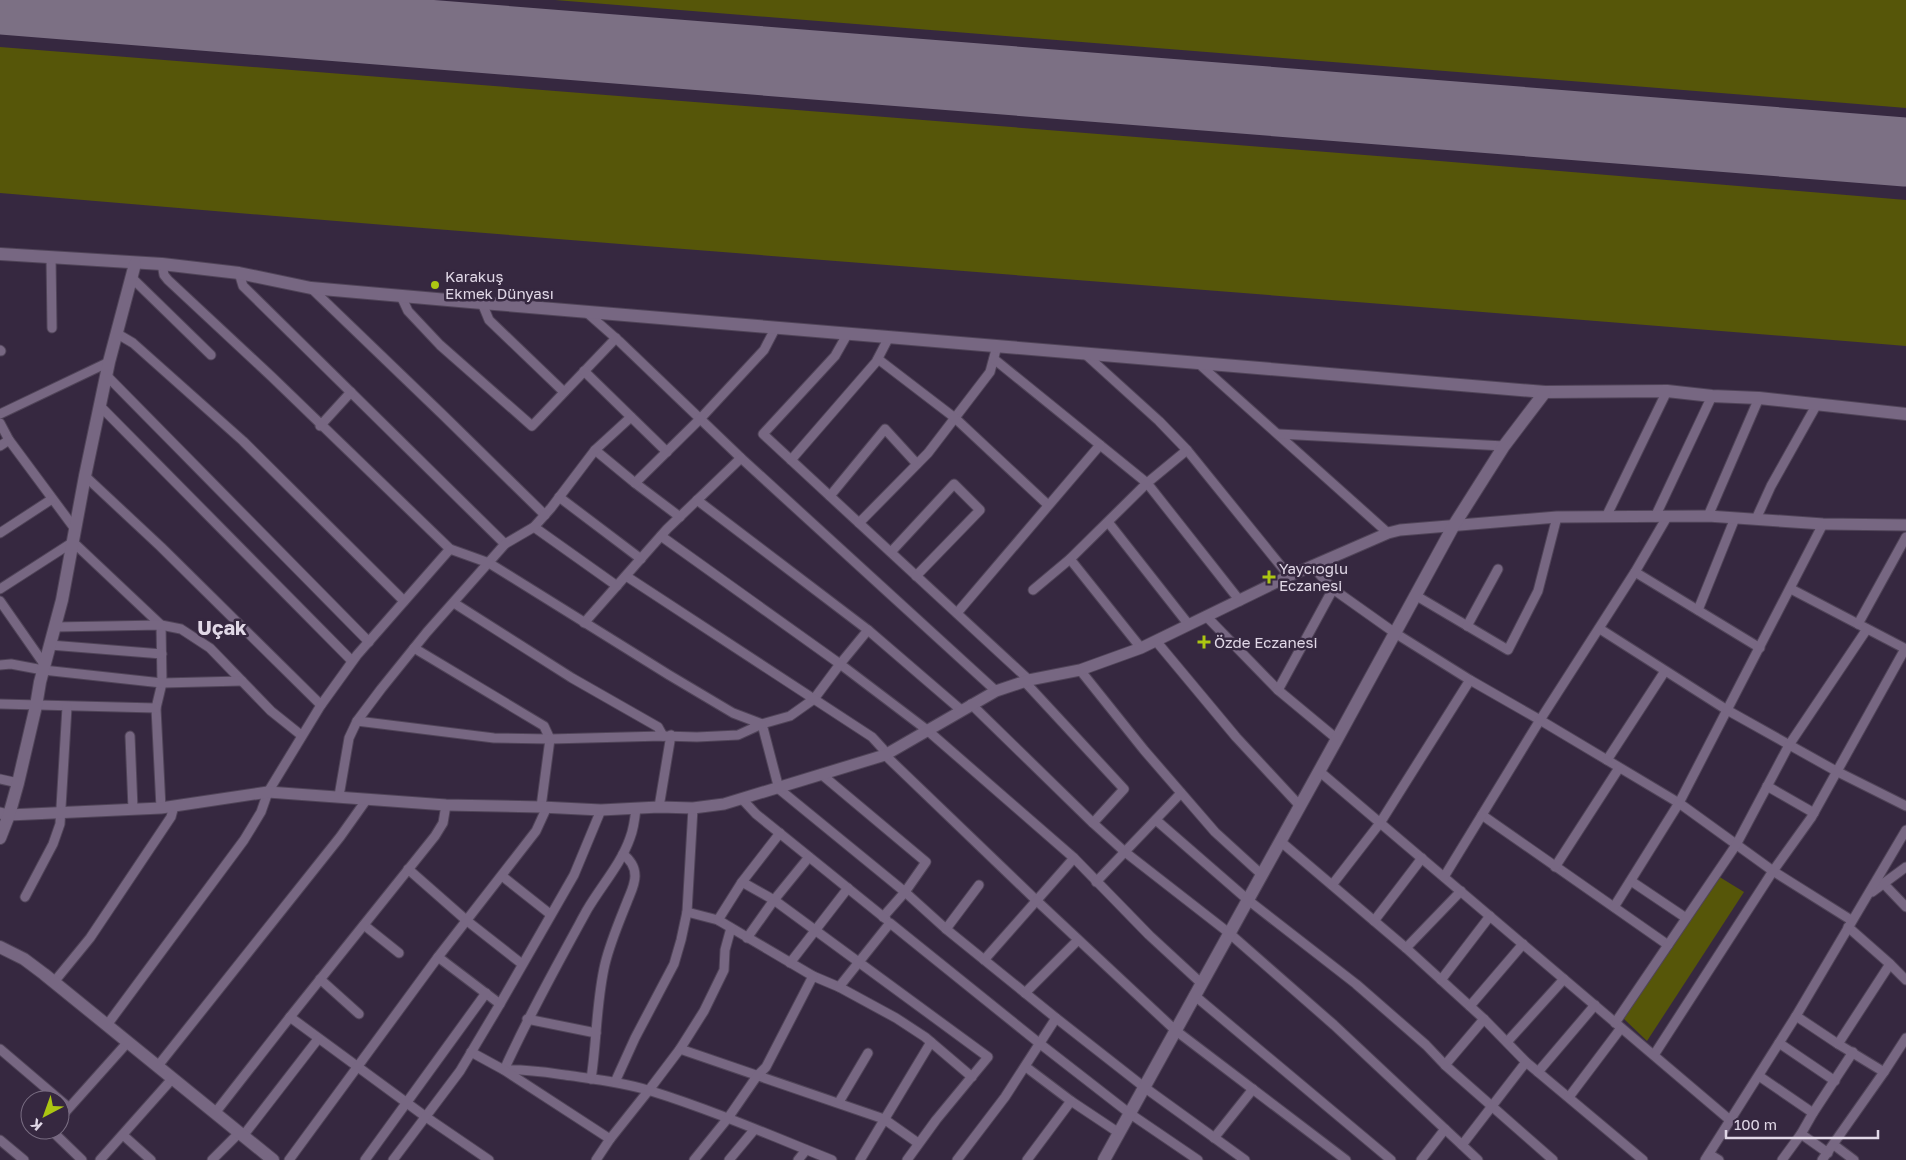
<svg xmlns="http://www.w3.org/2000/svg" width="1906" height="1160" viewBox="0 0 1906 1160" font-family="'Golos Text',sans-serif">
<rect width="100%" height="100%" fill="#362840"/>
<g fill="#565609">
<path d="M555,0h1351v108l-97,-8z"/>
<path d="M0,47l1428,113 478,40v146c-635,-52 -1271,-99 -1906,-153z"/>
<path d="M1713,873l31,19 -97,149 -24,-23z"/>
</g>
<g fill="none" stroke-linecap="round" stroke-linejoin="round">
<g stroke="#7c7084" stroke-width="28">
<path d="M413,0c5,18 16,29 33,36"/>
<path d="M352,28c27,-2 37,-5 52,-28"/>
</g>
<path stroke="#7c7084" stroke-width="69" d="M0,0l1906,152"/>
<defs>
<g id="minor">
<path d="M51,257l1,71"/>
<path d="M162,264l2,11 4,5 104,97 178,172"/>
<path d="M239,273l4,13 262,258"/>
<path d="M132,278l79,77"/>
<path d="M311,288l133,128 101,99"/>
<path d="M401,296l7,15 32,34 92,81 84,-88"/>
<path d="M482,303l7,17 75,72"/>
<path d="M585,311l34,30 122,117 255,233"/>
<path d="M116,333l17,10 110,98 161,160"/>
<path d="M848,333l-13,23 -72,78 96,89 69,-70 62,-81 7,-26"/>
<path d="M0,350l1,1"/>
<path d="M1084,353l75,68 28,29 102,126"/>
<path d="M878,359l77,59 93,87"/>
<path d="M994,359l153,124 93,118"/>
<path d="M1198,363l190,170"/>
<path d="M584,371l83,81"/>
<path d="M107,376l262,266"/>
<path d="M100,406l252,255"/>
<path d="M0,414l109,-52"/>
<path d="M0,423l9,17 66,89"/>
<path d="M320,426l31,-34"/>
<path d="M1279,434l225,12"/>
<path d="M0,446l9,-6"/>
<path d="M595,450l40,33 45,34"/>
<path d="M791,460l85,-98 13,-25"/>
<path d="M85,476l76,71 160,158"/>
<path d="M635,483l65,-64 64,-69 12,-23"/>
<path d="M830,496l55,-67 32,35"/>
<path d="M559,497l82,62"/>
<path d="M697,500l171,130 -28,34 87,66 147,128 75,77 52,48"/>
<path d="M1708,516l51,-118"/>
<path d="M1606,517l61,-126"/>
<path d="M1655,517l57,-121"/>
<path d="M1756,519l15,-33 46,-82"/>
<path d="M1108,522l81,103"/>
<path d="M859,523l170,157"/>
<path d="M534,527l83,59"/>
<path d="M0,533l52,-34"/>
<path d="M661,536l179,128 -26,35 -24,17 -28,8 17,65 126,103 41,37 110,89 88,69 101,73"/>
<path d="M891,552l63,-68 26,26 -64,66"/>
<path d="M1070,559l71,89"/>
<path d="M1312,566l21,23 62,44 75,47 70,40 139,83 94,68 78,49"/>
<path d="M1635,572l125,76"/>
<path d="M626,576l246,161 11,12 2,6 152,146 138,129 171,130"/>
<path d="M0,589l73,-47 88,83 1,58 -6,25 5,100"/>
<path d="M1791,589l115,60"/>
<path d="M1033,590l37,-31 77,-76 40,-33"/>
<path d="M1415,595l93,55 30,-59 19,-74"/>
<path d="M0,601l44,63"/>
<path d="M454,603l118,75 86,49 5,9"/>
<path d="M1698,610l37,-92"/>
<path d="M957,613l143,-168"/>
<path d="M1206,616l72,74 59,49"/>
<path d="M584,623l83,-94 74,-71"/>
<path d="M1858,624l48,-87"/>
<path d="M1467,626l31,-57"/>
<path d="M55,627l106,-2 20,4 29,19 61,63 30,24"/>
<path d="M1600,629l127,81 109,61 70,35"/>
<path d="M868,630l93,80"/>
<path d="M1156,641l80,96 64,69"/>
<path d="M50,645l112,9"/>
<path d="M414,648l130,78 6,13 -9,68"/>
<path d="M0,665l11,-1 32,6 119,13 80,-2"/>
<path d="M1080,670l64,80 71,82 46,42"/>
<path d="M1025,682l99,107 -31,34"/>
<path d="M1278,690l55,-101"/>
<path d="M0,704l156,4"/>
<path d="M971,704l122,119 32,29 104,81 105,92 144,135"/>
<path d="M130,736l3,73"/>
<path d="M1607,760l58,-89"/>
<path d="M1319,771l412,350"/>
<path d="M821,774l105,88 -21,30 -22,25"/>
<path d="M0,779l18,4"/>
<path d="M1767,786l47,27"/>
<path d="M339,796l10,-58 8,-17 24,-32 46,-57 78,-88 29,-17 17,-19 44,-58 36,-33"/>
<path d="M742,799l14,15 130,105"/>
<path d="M659,807l12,-72"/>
<path d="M636,808c-1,10 -2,20 -6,30 -9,26 -29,48 -43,72 -29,53 -58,105 -83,160 21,-1 40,2 61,5 28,4 58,7 86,16 61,19 121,45 181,69"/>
<path d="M1482,815l186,130"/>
<path d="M1156,820l92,80 108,84 70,61 19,20 108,95"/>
<path d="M1280,841l126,107 78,71 42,43 117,98"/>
<path d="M1555,867l64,-99"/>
<path d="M408,869l58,51 56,44"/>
<path d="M502,876l48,38"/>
<path d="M1444,877l96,-157 95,-148 32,-55"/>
<path d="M1631,881l55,37"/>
<path d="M742,882l32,18 214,157 -52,63 -29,40"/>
<path d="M1096,882l85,-89"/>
<path d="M1883,883l23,24"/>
<path d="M1332,885l48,-62 90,-143"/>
<path d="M1872,892l34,-25"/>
<path d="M25,897l28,-53 7,-20 7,-117"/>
<path d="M1614,907l65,-104 144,-279"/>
<path d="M687,912l31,8 95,56 26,11 57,31 29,19 47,40"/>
<path d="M718,920l24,-38 38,-49"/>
<path d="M1374,921l48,-63"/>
<path d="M364,925l35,28"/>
<path d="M1848,927l42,37 16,16"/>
<path d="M946,929l33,-44"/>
<path d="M747,938l27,-38 35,-43"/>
<path d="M1406,948l55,-57"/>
<path d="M438,957l62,47"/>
<path d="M984,960l90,-102"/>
<path d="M790,963l58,-75"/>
<path d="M320,979l39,35"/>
<path d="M1441,980l49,-64"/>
<path d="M54,982l36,-44 81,-121 3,-11"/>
<path d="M839,987l51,-64 149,120 90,70 69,47"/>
<path d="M1025,993l53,-53"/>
<path d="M1194,995l197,165"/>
<path d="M1470,1006l53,-62"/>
<path d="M1796,1016l42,28 46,28"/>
<path d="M290,1017l136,100 63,43"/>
<path d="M527,1019l69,14"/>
<path d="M1615,1023l121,-178 53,-100 78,-116"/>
<path d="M107,1025l137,-185 17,-28 7,-20 53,-87 36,-50 93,-106 39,14 180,112 64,38 29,11 -24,11 -41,2 -34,-1 -113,3 -56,-1 -137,-17"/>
<path d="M1507,1042l57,-63"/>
<path d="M1779,1043l56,38"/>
<path d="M1838,1044l52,-80"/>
<path d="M0,1049l68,58"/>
<path d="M680,1049l204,70 34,24"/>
<path d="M471,1052l33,18 106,69 -14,21"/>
<path d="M1654,1055l119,-184 38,-53 94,-169"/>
<path d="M1445,1065l39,-46"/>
<path d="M157,1067l183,-230 27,-38"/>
<path d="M1026,1067l45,34 48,32"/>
<path d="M1538,1072l57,-67"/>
<path d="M1759,1076l54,37"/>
<path d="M591,1079c6,-38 5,-77 14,-115 5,-21 14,-42 22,-62 3,-8 8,-17 8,-26 0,-10 -5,-16 -12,-22"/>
<path d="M615,1082l20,-44 39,-74 7,-24 6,-28 6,-104"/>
<path d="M1569,1097l52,-69"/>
<path d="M839,1102l29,-49"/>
<path d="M215,1113l75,-96 145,-181 8,-13 3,-18"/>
<path d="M60,1118l67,-75"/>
<path d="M51,1130l31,30"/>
<path d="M1801,1134l27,19"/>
<path d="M123,1135l28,25"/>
<path d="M243,1136l75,-97"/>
<path d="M1214,1138l39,-49"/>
<path d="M610,1139l39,-49 31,-41 24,-38 20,-41 1,-20 6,-22"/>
<path d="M0,1140l24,20"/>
<path d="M1462,1145l64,-83"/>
<path d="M1834,1145l20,15"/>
<path d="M1709,1154l10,6"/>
<path d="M100,1160l72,-81"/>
<path d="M212,1160l27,-27"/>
<path d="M289,1160l149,-203 98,-126 11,-24"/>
<path d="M365,1160l121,-167"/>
<path d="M393,1160l67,-89 40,-67 74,-129 27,-65"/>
<path d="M694,1160l34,-42 29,-42 9,-9 47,-91"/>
<path d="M729,1160l25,-30"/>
<path d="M798,1160l8,-10"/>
<path d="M860,1160l71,-118"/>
<path d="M957,1160l48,-63 51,-79"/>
<path d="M1027,1160l44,-59"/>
<path d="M1421,1160l24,-31"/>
<path d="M1705,1160l91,-144 110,-186"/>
<path d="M1782,1160l19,-26 12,-21 40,-61"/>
<path d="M1822,1160l62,-88 22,-34"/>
</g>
<path id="tertiary" d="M0,813l9,2 152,-7 107,-16 178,13 95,2 60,3 58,-3 34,1 31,-4 161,-49 111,-64 33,-11 51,-10 61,-22 148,-72 99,-43 12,-3 157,-13 151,-1 115,8 83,1"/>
<g id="secondary">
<path d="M0,254l162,10 77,9 72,15 171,15 1063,89 122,-1 45,5 47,2 147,16"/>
<path d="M0,838l9,-23 9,-32 18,-77 4,-24 22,-82 23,-124 24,-114 26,-98"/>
<path d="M0,947l24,12 20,15 229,186"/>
<path d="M1104,1160l233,-421 117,-214 50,-79 41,-54"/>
</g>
</defs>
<use href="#minor" stroke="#504458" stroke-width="11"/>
<use href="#tertiary" stroke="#504458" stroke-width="13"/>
<use href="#secondary" stroke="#504458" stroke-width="14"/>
<use href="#minor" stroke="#776782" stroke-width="9"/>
<use href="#tertiary" stroke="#776782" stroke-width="11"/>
<use href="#secondary" stroke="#776782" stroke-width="12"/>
</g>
<g fill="#acc612" stroke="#362840" stroke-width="2">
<circle cx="435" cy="285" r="5"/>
<path d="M1266.5 569.5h5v5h5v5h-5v5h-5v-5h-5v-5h5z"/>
<path d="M1201.5 634.5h5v5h5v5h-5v5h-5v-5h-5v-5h5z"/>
</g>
<g text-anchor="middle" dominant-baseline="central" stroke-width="5" stroke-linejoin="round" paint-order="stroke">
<g font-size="15" fill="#e1d8e7" stroke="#362840" text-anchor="start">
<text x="445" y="276">Karakuş<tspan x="445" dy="17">Ekmek Dünyası</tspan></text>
<text x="1279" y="568">Yaycıoğlu<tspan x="1279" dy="17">Eczanesi</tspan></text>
<text x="1214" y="642">Özde Eczanesi</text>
</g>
<g font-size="20" font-weight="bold" fill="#e1d8e7" stroke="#362840">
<text x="222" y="627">Uçak</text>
</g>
</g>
<g transform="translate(45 1115) rotate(221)"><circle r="24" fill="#362840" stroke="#7a6e83"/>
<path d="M0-4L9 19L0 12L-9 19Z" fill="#acc612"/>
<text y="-8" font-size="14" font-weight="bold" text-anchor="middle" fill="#e1d8e7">K</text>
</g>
<path d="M1726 1130v8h152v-8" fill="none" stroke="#e1d8e7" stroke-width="2.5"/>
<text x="1734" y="1130" font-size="15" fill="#e1d8e7" stroke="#362840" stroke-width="4" paint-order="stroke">100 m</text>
</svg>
